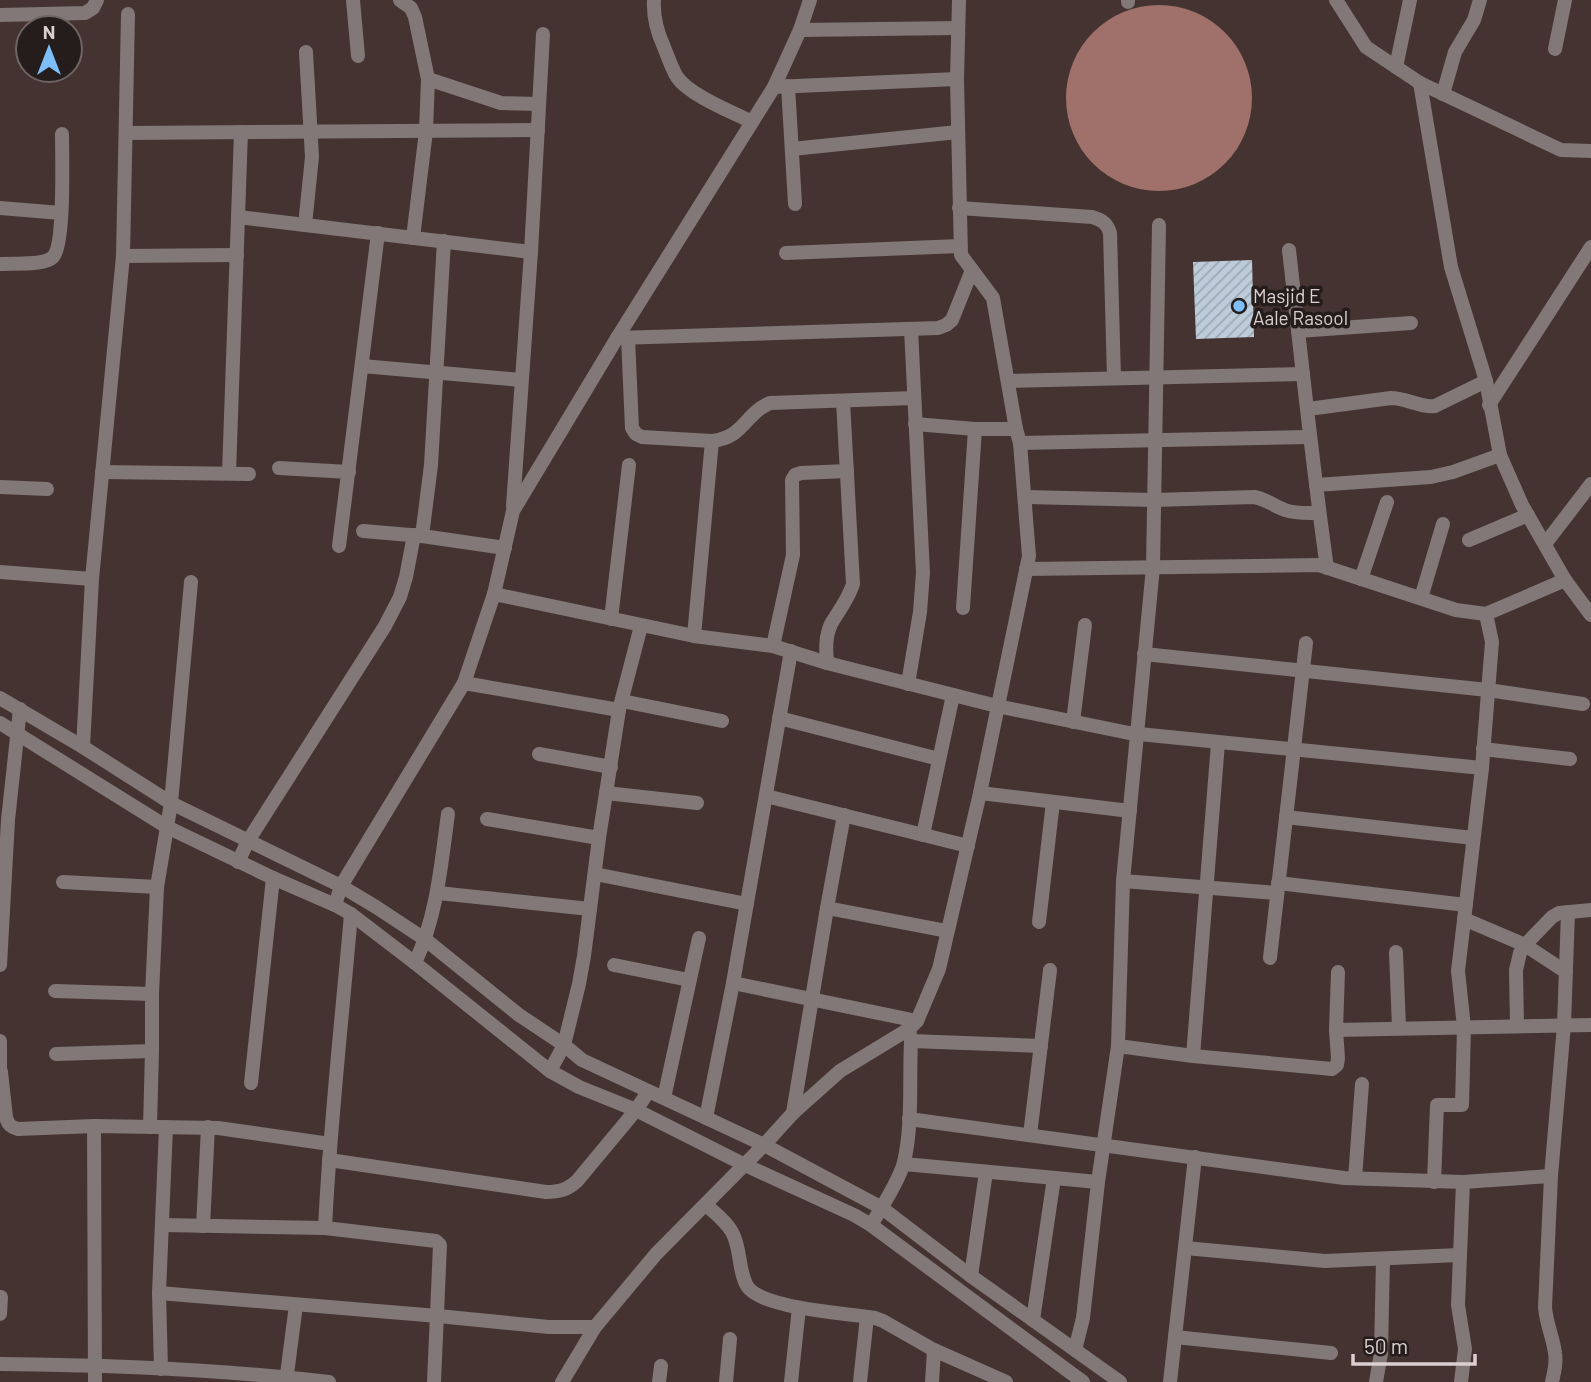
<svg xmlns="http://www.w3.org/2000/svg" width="1591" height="1382" viewBox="0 0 1591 1382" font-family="Barlow,sans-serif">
<defs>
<pattern id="building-hatch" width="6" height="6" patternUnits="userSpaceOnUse" patternTransform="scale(1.75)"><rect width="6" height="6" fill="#bdccda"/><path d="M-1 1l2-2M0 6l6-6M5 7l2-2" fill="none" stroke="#9ea8b3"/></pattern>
</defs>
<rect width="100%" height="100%" fill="#443330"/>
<circle fill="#a0716b" cx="1159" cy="98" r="93"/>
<path fill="url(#building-hatch)" d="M1252,260l2,77 -58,2 -3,-77z"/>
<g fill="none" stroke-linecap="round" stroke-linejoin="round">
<g stroke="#817877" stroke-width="14">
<path d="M353,0l5,56"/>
<path d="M400,0l11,8 4,9 13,62 -2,52 -13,107"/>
<path d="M654,0c-1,17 3,32 10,47 4,10 8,22 13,30 12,18 55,35 75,45"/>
<path d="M1128,0v2"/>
<path d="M1336,0l30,47 54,36 141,67 30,1"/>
<path d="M0,15l85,-2 8,-5 4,-8"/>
<path d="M800,30l158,-2"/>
<path d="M1555,49l10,-49"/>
<path d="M1396,67l14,-67"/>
<path d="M428,79l73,24 38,1"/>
<path d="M1420,83l31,184 35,114 14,74 22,50 43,75 26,35"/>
<path d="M788,86l7,118"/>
<path d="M774,87l183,-8"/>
<path d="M1443,94l12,-42 19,-32 6,-20"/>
<path d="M126,133l412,-3"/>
<path d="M792,149l166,-17"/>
<path d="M0,208l61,5"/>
<path d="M959,208l133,9c10,3 15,6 18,16l4,145"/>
<path d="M238,217l293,35"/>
<path d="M305,225l7,-68 -6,-105"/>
<path d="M1289,250c12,106 23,212 38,318"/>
<path d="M786,253l174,-7"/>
<path d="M123,256l114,-1"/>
<path d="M0,264c13,-1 44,2 53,-7 12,-12 9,-102 9,-123"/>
<path d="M1298,331l113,-8"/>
<path d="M617,338l321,-10 8,-3 6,-5 20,-50"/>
<path d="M628,338l4,90 4,6 6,3 70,4c33,-4 32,-27 58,-38l144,-5"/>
<path d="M362,366l159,14"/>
<path d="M1008,381l295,-7"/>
<path d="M1489,405l102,-158"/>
<path d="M1308,409l83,-11c16,0 29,10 44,8l51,-25"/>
<path d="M915,424l60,5h41"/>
<path d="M1020,443l289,-6"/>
<path d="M279,468l70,4"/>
<path d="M102,472l147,2"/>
<path d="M229,473l12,-341"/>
<path d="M1316,485l115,-8 22,-5 47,-17"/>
<path d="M0,487l47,2"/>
<path d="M1025,497l129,3 100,-3c12,2 20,9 31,13 11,4 23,3 34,3"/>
<path d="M513,506l18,-254 12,-218"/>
<path d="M363,531l59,5 83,12"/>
<path d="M422,536l9,-71 13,-224"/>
<path d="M1469,540l59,-25"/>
<path d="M1545,544l46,-60"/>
<path d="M339,546l39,-313"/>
<path d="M1026,569l293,-4 137,45 30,4 79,-34"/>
<path d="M0,572l92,7"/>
<path d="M1361,579l26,-77"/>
<path d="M494,594l19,-83 104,-173 157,-251 26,-57 10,-30"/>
<path d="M1421,598l22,-74"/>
<path d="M963,608l12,-179"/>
<path d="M611,619l18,-154"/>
<path d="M694,636l18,-195"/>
<path d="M773,646l20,-91 -1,-75 3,-5 6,-2 46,-2"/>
<path d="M1144,654l344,36 95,14"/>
<path d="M827,663c-1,-13 -2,-26 4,-39 8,-14 17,-24 22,-40l-10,-183"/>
<path d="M464,683l155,27"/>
<path d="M908,684l12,-72 3,-39 -12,-244"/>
<path d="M622,701l100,20"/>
<path d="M779,718l160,41"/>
<path d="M1073,722l12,-97"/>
<path d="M83,747l9,-168 31,-323 5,-242"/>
<path d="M1483,749l87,10"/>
<path d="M539,754l72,13"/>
<path d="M606,793l91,10"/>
<path d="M980,793l150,18"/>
<path d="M766,796l202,50"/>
<path d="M1286,817l187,21"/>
<path d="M487,819l112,19"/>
<path d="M923,835l30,-140"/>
<path d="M238,862l10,-21 137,-215 15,-29 6,-20 8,-42"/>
<path d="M595,874l152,30"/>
<path d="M1123,881l154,12"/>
<path d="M63,882l94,5"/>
<path d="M1278,883l188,22"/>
<path d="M438,893l152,16"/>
<path d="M335,905l6,-19 123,-203 30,-89 200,42 79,10 54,17 170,43 132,27 353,35"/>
<path d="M827,908l120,23"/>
<path d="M1464,919l61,26 41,27"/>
<path d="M1039,922l14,-120"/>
<path d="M1396,952l3,76"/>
<path d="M1270,958l36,-315"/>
<path d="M415,963c22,-47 26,-98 33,-149"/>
<path d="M0,965l8,-145 12,-111"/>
<path d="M614,965l75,15"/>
<path d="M733,983l184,38"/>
<path d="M55,991l97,3"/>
<path d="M1517,1026l-1,-56 4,-17 5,-8 27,-28 7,-4 32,-3"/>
<path d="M1336,1030l255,-5"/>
<path d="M0,1041v32"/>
<path d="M911,1041l130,5"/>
<path d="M1118,1046l75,10 139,13 5,-4 1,-7 -2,-28 2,-58"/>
<path d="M56,1054l96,-3"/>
<path d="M1193,1056l25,-313"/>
<path d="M550,1071l14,-26 15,-61 5,-28 15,-118 20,-128 22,-84"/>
<path d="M1,1072l5,45c2,8 5,10 12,12l76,-3 124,2 112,16"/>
<path d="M251,1083l22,-205"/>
<path d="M664,1098l35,-160"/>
<path d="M793,1113l34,-205 17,-93"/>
<path d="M706,1118l27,-135 58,-332"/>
<path d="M909,1119l435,59 119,4 88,-6"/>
<path d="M94,1126l1,256"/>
<path d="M150,1127l2,-76v-57l5,-107 14,-84 20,-221"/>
<path d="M1030,1135l20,-165"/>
<path d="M764,1145l29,-32 47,-42 69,-42 8,-8 22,-52 41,-176 49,-237 -9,-113 -4,-14 -23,-131 -32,-43 -4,-176 2,-79"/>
<path d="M329,1160l217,32c13,0 21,-2 31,-11l59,-71 12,-18"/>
<path d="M904,1164l194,18"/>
<path d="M1355,1178l7,-94"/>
<path d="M1434,1182l3,-77h25l2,-78 -6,-56 24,-203 10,-126 -6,-28"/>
<path d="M706,1205c9,8 20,16 26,27 9,16 6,36 14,52 11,25 102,29 129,34l8,3 51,29 72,32"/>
<path d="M162,1225l163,3 111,13 4,4 -6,137"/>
<path d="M871,1225c10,-16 29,-46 33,-63 9,-39 5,-81 7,-121l-2,-12"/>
<path d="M203,1226l5,-99"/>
<path d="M325,1228c5,-105 17,-209 26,-314"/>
<path d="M1185,1248l140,13 134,-6"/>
<path d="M971,1276l15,-104"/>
<path d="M159,1293l279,23 111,11h46"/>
<path d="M0,1314l1,-17"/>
<path d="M1033,1320l21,-142"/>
<path d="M1175,1337l156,16"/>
<path d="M1075,1350l8,-32 15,-136 20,-136 5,-165 30,-314 6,-342"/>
<path d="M0,1364c110,1 220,5 329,18"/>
<path d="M161,1369l-2,-76 7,-166"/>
<path d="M286,1382l10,-77"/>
<path d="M659,1382l2,-16"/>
<path d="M726,1382l4,-43"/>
<path d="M791,1382l8,-74"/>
<path d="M860,1382l7,-65"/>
<path d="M932,1382l2,-32"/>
<path d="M1170,1382l25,-225"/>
<path d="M1376,1382l5,-29 2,-94"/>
<path d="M1461,1382l4,-33 -7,-44 5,-123"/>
<path d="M1552,1382c2,-10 5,-19 3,-29 -2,-16 -9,-30 -10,-46l6,-131 13,-151 4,-113"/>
</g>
<g stroke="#817877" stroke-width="14">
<path d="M0,698l83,49 88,56 170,83 35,21 50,33 93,75 45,30 18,15 182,85 118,63 89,68 149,106"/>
<path d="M0,723l167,104 106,51 62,27 16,9 64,49 135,108 29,16 57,23 109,55 109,50 17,10 212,157"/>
<path d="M562,1382l33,-55 61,-73 108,-109"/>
</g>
</g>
<circle fill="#7dbef9" stroke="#251d1c" stroke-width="2.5" cx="1239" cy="306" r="7"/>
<g text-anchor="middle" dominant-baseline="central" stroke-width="7" stroke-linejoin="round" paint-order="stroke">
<g font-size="19" fill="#dbd0cf" stroke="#251d1c" text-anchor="start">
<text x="1253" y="295">Masjid E<tspan x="1253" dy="22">Aale Rasool</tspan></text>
</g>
</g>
<g transform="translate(49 49)"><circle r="33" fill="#251d1c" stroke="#6e6564" stroke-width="2"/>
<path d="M0-5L12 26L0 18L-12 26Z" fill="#7dbef9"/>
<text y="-10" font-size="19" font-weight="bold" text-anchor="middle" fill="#dbd0cf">N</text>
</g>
<path d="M1353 1354v10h122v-10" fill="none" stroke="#dbd0cf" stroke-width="3.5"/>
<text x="1364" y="1354" font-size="21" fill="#dbd0cf" stroke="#251d1c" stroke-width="5" paint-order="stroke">50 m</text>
</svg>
